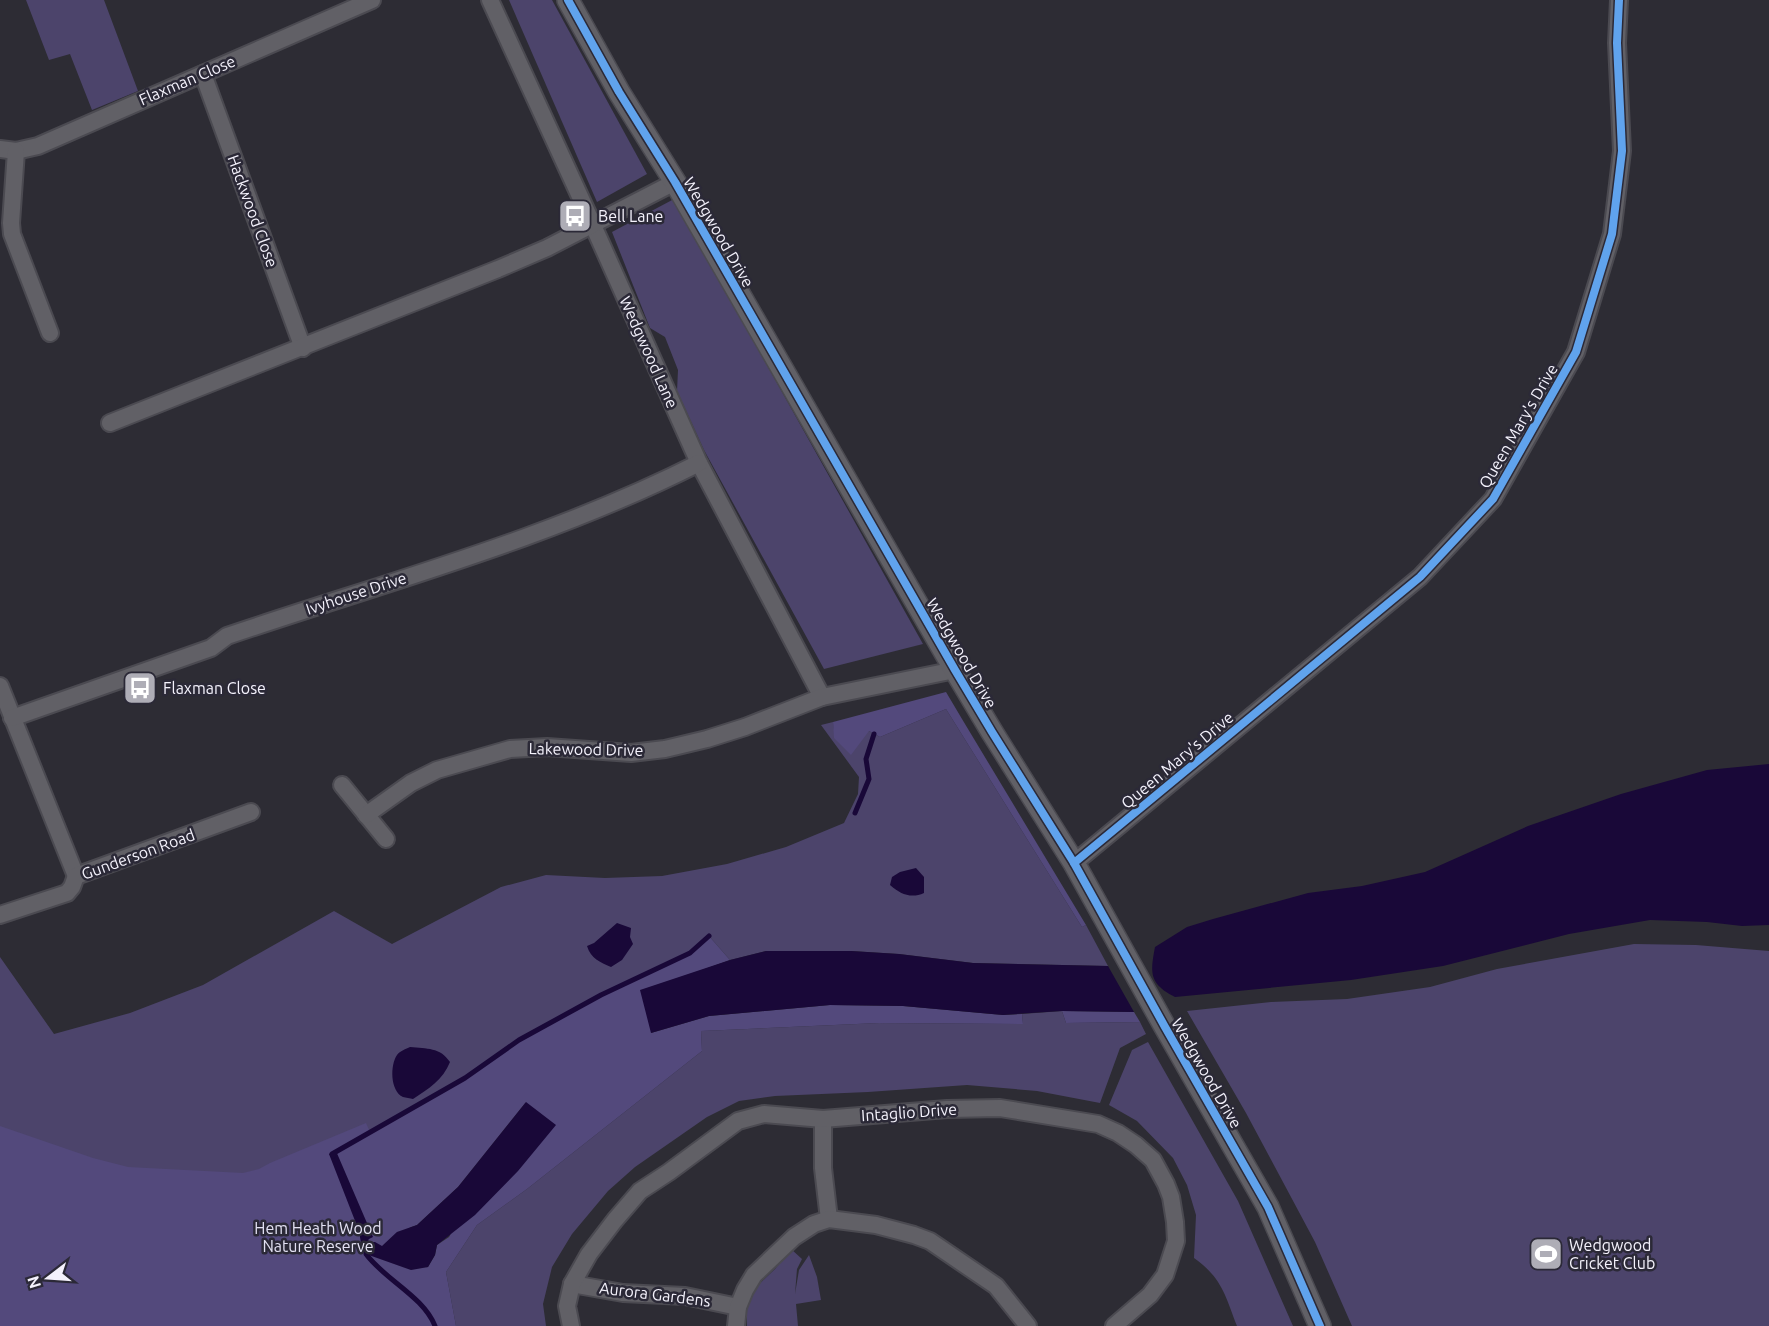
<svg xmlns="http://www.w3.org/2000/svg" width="1769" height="1326" viewBox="0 0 1769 1326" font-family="Ubuntu,sans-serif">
<rect width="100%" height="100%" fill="#2d2c34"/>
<g fill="#4c446b">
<path d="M26,0h78l34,91 -46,19 -22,-56 -21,6z"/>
<path d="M509,0h43l95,174 -50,28z"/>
<path d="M674,199l249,445 -99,25 -120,-219 -27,-59 1,-21 -13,-33 -15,-9 -38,-96z"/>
<path d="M946,709l136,218 4,-2 22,41 -135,-3 -74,-9 -48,-3h-85l-36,9 -21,-24 -19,17 -89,42 -82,45 -54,38 -95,55 81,193h-451v-369l54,77 76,-21 73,-28 131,-74 58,33 109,-57 45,-12 59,3 57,-2 65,-12 59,-17 58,-24 14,-29 1,-17 -38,-52 12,-3 2,16 34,-7 11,6z"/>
<path d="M1634,944l62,1 73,6v375h-417l-37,-84 -69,-129 -59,-102 84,-9 76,-3 83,-12 67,-18z"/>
<path d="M1062,1011l4,12 74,-1 6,12 -26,14 -20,55 -63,-12 -70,-6 -99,7 -93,4 -36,5 -32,16 -72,50 -27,24 -36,43 -20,33 -9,37 3,22h-90l-10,-54 31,-47 50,-36 175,-138 -1,-20 178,-8 144,1 -1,-10z"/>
<path d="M1148,1042l90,159 55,125h-56c-12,-31 -15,-48 -43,-68l2,-43 -9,-30 -14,-27 -36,-37 -28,-16 23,-55z"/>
<path d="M791,1249l11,10 -5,10 -2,25 4,-24 10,-15 8,22 4,23 -25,4 2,22h-51v-21l9,-18 19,-18z"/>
</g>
<g fill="#53497c" fill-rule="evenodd">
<path d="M946,692l16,27 124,206 -4,2 -136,-218 -66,28 -11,-6 -18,24 -17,-17 -1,-16z"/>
<path d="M709,936l21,24 -36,13 -43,60 58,-17 121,-11 73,1 100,9 19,-1 1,10 -144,-1 -178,8 1,20 -175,138 -50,36 -31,47 10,54h-456v-200l93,32 35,9 115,6 16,-4 11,-6 96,-40 4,9 95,-54 54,-38 82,-45 89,-42zM526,1102l-77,135 -12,8 -2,10 -7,12 -17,3 -45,-16 16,-8 15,-14 20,-7 41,-38z"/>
<path d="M1062,1011l72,1 6,10 -74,1z"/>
</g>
<g fill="#190838">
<path d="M1769,764v161l-27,1 -35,-4 -57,-2 -81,14 -126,32 -92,14 -176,17c-26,-13 -25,-24 -20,-50l32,-20 26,-8 95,-26 54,-7 63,-14 103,-46 93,-32 86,-24z"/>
<path d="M916,868l8,9v16c-13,6 -24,1 -34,-8l2,-8 8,-5z"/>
<path d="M617,923l14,5 -1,9 3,7 -11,16 -11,7c-11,-5 -20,-8 -24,-21l7,-3z"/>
<path d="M766,951h85l48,3 74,9 135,3 26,46 -72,-1 -59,4 -100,-9 -73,-1 -121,11 -58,17 -11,-43 90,-30z"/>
<path d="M410,1047c17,2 30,0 40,15 -7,18 -22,27 -37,37 -3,-1 -7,-1 -10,-2 -13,-6 -13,-32 -6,-42 3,-4 9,-6 13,-8z"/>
<path d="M526,1102l30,23 -38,46 -43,44 -38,30 -2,10 -7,12 -17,3 -45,-16 -2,-7 3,-5h8l7,4 15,-14 20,-7 41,-38z"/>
<path d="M336,1151l37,86 -12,6 -2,-12 -30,-77z"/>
</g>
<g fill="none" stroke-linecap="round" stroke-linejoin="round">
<g stroke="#190838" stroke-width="5">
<path d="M855,813l14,-34 -3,-20 8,-25"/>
<path d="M333,1156l-1,-2 133,-76 54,-38 82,-45 89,-42 19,-17"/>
<path d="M366,1234v20c19,26 57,42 69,72"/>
</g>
<defs>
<g id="minor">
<path d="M490,0l98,214 111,249 123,234"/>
<path d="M203,74l100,274"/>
<path d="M0,149l16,2 22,-5 334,-146"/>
<path d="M16,151l-5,72 1,11 38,99"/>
<path d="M110,423l388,-154 49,-21 128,-66"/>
<path d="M0,686l76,190"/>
<path d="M12,718l199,-70 16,-12c159,-54 322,-97 472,-173"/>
<path d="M342,785l44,54"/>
<path d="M366,815l45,-32 26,-13 73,-21 37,-2 84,6 34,-4 42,-10 38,-12 77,-30 133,-27"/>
<path d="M1074,863l346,-286 73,-78 83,-147 36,-118 10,-83 -5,-108 2,-43"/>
<path d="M0,915l67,-22 5,-6 4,-11 175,-64"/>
<path d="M823,1119v49l6,51"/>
<path d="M572,1284l51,9 62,3 53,11"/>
<path d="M571,1326l-4,-20 5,-22 17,-30 26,-34 25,-29 29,-19 69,-51 26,-7 59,5 124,-10 53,-1 98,16 20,9 18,12 17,15 13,24 5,13 4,25 1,19 -11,34 -15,20 -36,31"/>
<path d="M736,1326l2,-19 7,-17 9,-15 40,-38 20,-13 15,-5 47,6 38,10 16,6 66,45 32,40"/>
</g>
<path id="tertiary" d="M568,0l51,92 56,90 280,488 37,62 82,131 91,164 103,180 52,119"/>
</defs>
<use href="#minor" stroke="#4b4a51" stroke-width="20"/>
<use href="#tertiary" stroke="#4b4a51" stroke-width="24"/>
<use href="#minor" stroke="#616066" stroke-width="16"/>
<use href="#tertiary" stroke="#616066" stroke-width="21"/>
<defs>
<g id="cycleway">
<path d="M568,0l51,92 56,90 280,488 37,62 82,131 91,164 103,180 52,119"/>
<path d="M1074,863l346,-286 73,-78 83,-147 36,-118 10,-83 -5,-108 2,-43"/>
</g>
</defs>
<use href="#cycleway" stroke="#2b2937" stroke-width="11"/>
<use href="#cycleway" stroke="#60a3ed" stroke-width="8"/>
</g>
<defs>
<symbol id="bus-square" viewBox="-11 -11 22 22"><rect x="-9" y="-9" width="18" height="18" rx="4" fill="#aeadb6" stroke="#2b2937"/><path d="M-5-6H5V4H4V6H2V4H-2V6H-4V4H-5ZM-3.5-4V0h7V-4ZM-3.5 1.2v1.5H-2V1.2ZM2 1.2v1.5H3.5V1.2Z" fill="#fff"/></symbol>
<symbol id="stadium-square" viewBox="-11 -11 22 22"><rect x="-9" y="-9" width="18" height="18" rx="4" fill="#aeadb6" stroke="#2b2937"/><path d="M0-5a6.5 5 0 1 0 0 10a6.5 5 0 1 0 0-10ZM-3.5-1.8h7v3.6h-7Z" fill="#fff"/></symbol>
</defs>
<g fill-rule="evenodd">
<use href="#bus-square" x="556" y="197" width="38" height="38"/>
<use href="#bus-square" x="121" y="669" width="38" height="38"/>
<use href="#stadium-square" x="1527" y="1235" width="38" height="38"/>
</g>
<g text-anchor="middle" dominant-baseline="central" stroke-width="5" stroke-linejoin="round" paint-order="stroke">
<g font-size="16" fill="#f4f2fc" stroke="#2b2937">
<text transform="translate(187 80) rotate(-23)">Flaxman Close</text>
<text transform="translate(253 211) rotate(70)">Hackwood Close</text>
<text transform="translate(719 232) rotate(60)">Wedgwood Drive</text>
<text transform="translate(649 352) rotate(66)">Wedgwood Lane</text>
<text transform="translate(1518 426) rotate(-60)">Queen Mary's Drive</text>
<text transform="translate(356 593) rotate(-18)">Ivyhouse Drive</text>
<text transform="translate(962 653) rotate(60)">Wedgwood Drive</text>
<text transform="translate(586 749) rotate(1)">Lakewood Drive</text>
<text transform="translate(1177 760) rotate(-40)">Queen Mary's Drive</text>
<text transform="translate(138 854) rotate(-20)">Gunderson Road</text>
<text transform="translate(1207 1073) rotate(60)">Wedgwood Drive</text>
<text transform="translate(909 1112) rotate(-4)">Intaglio Drive</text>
<text transform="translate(655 1294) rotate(7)">Aurora Gardens</text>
</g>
<g font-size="16" fill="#f4f2fc" stroke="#2b2937" text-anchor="start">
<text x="598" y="216">Bell Lane</text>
<text x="163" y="688">Flaxman Close</text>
<text x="1569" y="1245">Wedgwood<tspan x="1569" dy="18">Cricket Club</tspan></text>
</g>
<g font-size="16" fill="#e3e1f3" stroke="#2b2937">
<text x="318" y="1228">Hem Heath Wood<tspan x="318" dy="18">Nature Reserve</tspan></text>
</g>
</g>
<g transform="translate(48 1278) rotate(253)" stroke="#2b2937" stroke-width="4.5" paint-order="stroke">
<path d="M0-4.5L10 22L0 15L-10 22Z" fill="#f4f2fc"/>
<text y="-9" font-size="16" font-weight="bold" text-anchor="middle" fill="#f4f2fc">N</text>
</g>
</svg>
